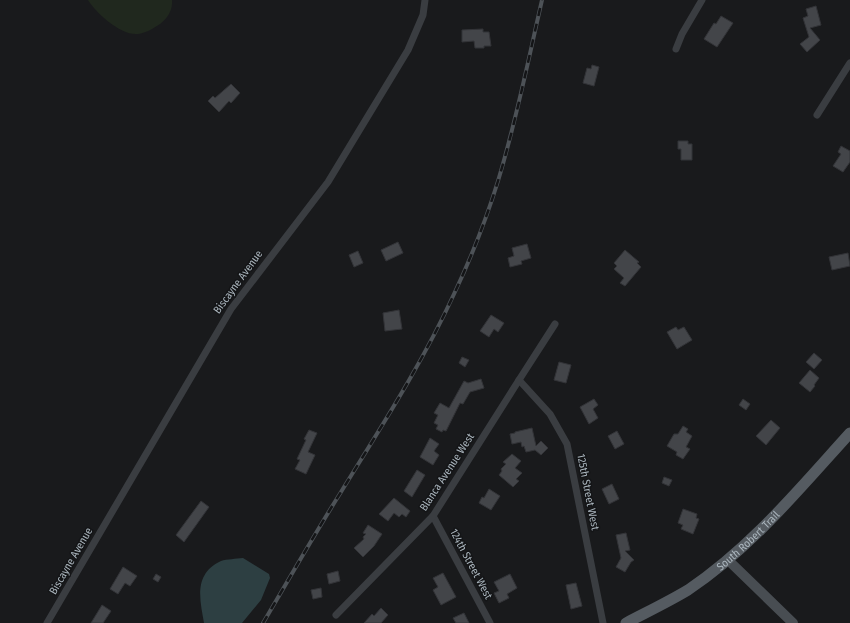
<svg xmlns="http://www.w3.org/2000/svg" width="850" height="623" viewBox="0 0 850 623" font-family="'Fira Sans Condensed',sans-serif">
<rect width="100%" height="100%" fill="#191a1c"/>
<path fill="#20281e" d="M88,0h84c1,9 -4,18 -12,24 -6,4 -14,9 -22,10 -17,2 -42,-21 -50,-34z"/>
<path fill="#2d3f42" d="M243,558l26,16 1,4 -9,22 -19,23h-38c-4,-23 -11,-49 17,-62 6,-2 15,-2 22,-3z"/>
<g fill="#434549" stroke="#333438">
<path d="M816,6l5,19 -11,3 10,12 -13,12 -7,-8 9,-7 -6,-19 5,-2 -2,-7z"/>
<path d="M721,16l12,7 -16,24 -13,-8 10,-16 2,1z"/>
<path d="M483,29v3h6l2,14h-7v2h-9l-1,-7 -12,1v-12z"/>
<path d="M592,65l7,2 -5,19 -11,-3 4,-15 4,1z"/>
<path d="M231,84l9,9 -9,10 -2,-2 -10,11 -11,-11 5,-5 2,2z"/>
<path d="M678,141h10v3h4v16h-11v-11h-3z"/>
<path d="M841,146l9,5v11l-7,10 -10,-6 8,-12 -3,-2z"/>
<path d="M398,242l5,11 -17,8 -5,-11z"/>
<path d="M527,244l4,14 -10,3 1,3 -12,3 -2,-9 6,-2 -2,-8z"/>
<path d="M625,250l14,12 -2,1 4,4 -16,19 -5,-3 4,-5 -10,-9 3,-3 -3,-3z"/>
<path d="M358,251l5,12 -9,4 -5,-12z"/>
<path d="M848,253l2,13 -18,4 -3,-13z"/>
<path d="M399,310l3,19 -17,2 -2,-18z"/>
<path d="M491,315l13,8 -6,9 -4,-3 -5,8 -9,-6z"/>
<path d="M676,327l2,3 6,-3 8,13 -15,9 -10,-17z"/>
<path d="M814,353l8,7 -8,9 -8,-7z"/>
<path d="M462,357l7,3 -4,7 -6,-4z"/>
<path d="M559,362l12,3 -5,18 -12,-3z"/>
<path d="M810,370l9,8 -5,7 1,1 -5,6 -11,-9z"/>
<path d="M481,379l3,9 -14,4 -7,12 -3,-1 -14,28 -3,-1 -1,2 -6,-3 2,-4 -4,-2 4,-8 -4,-2 6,-10 9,5 15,-27 4,2z"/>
<path d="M594,399l4,6 -5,4 5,9 -9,6 -9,-17z"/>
<path d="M743,399l7,5 -4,6 -7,-5z"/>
<path d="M771,420l9,8 -14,17 -10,-9z"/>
<path d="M683,426l5,3 -2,3 6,4 -6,11 4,2 -7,10 -7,-4 1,-3 -10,-6 7,-12h4z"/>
<path d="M532,428l4,18 5,-5 7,7 -7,7 -6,-5 -9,2 -2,-6 -2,1 -1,-5 -9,2 -2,-10 5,-1v-1z"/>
<path d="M309,430l8,3 -9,19 7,3 -9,19 -11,-5 5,-9 -3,-1 9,-19 -2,-1z"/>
<path d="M617,431l7,13 -9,5 -7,-13z"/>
<path d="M430,438l9,6 -5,7 5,4 -6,10 -13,-8z"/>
<path d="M512,454l9,7 -6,7 7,5 -6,6 3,2 -6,6 -14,-12 3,-4 -1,-2 5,-5 -3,-2z"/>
<path d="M417,470l8,5 -13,22 -8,-6z"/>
<path d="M664,477l8,3 -3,6 -7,-3z"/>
<path d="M612,484l7,15 -10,5 -7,-15z"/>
<path d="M489,489l11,7 -9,14 -12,-7 3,-6 2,1z"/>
<path d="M394,498l16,13 -4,6 -4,-3 -3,3 -5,-4 -6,8 -9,-7z"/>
<path d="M201,501l8,6 -25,35 -8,-7z"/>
<path d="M683,509l14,5 -1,4 3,1 -6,15 -12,-5 2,-4 -5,-2z"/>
<path d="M368,525l14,9 -8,12 -11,11 -9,-9 10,-9 -1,-2 3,-3 -3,-1z"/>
<path d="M626,533l4,17 -5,1 9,9 -3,2 -6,10 -9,-5 5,-9 -5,-23z"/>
<path d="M123,567l14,9 -7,10 -5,-3 -7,11 -8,-5z"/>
<path d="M338,571l2,10 -11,3 -2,-10z"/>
<path d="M443,573l13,24 -15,8 -8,-15 5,-3 -5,-9z"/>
<path d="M156,574l5,3 -3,5 -5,-3z"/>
<path d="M510,574l7,14 -10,6 2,4 -10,5 -5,-10 5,-2 -5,-9z"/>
<path d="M576,583l6,23 -11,3 -5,-24z"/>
<path d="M321,588l1,9 -9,2 -2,-9z"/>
<path d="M102,605l9,6 -8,12h-12z"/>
<path d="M381,608l7,7 -7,8h-17l8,-9 2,2z"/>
<path d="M464,613l5,10h-13l-3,-5z"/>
</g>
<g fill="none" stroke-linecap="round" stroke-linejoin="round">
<g stroke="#3a3d41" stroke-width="7">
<path d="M676,49l6,-15 20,-34"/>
<path d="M817,115l33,-52"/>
<path d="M519,380l31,34 17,30 36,179"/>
<path d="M433,516l57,107"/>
<path d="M336,615l97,-99 86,-136 36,-56"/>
<path d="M47,623l184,-314 97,-127 80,-132 15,-35 2,-15"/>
</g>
<path stroke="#484d52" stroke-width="10" d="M728,560l65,63"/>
<path stroke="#555b61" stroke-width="11" id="s1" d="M626,623c21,-11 42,-21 62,-33 63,-42 112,-102 162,-157"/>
<defs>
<path id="rail" d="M263,623c26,-44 51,-88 78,-131 40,-65 81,-128 113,-198 17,-36 32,-74 44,-113 18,-59 30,-120 44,-181"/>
</defs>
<use href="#rail" stroke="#4d5257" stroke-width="4"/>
<use href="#rail" stroke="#141517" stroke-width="2.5" stroke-dasharray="8" stroke-linecap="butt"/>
</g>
<g text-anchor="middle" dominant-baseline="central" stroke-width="3" stroke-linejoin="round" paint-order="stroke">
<g font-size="11" fill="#aab5bd" stroke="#141517">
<text transform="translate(238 282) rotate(-54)">Biscayne Avenue</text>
<text transform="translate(447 472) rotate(-57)">Blanca Avenue West</text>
<text transform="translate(588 492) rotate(79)">125th Street West</text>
<text stroke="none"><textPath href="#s1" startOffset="148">South Robert Trail</textPath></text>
<text transform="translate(71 561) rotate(-60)">Biscayne Avenue</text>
<text transform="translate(471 564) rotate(62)">124th Street West</text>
</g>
</g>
</svg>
